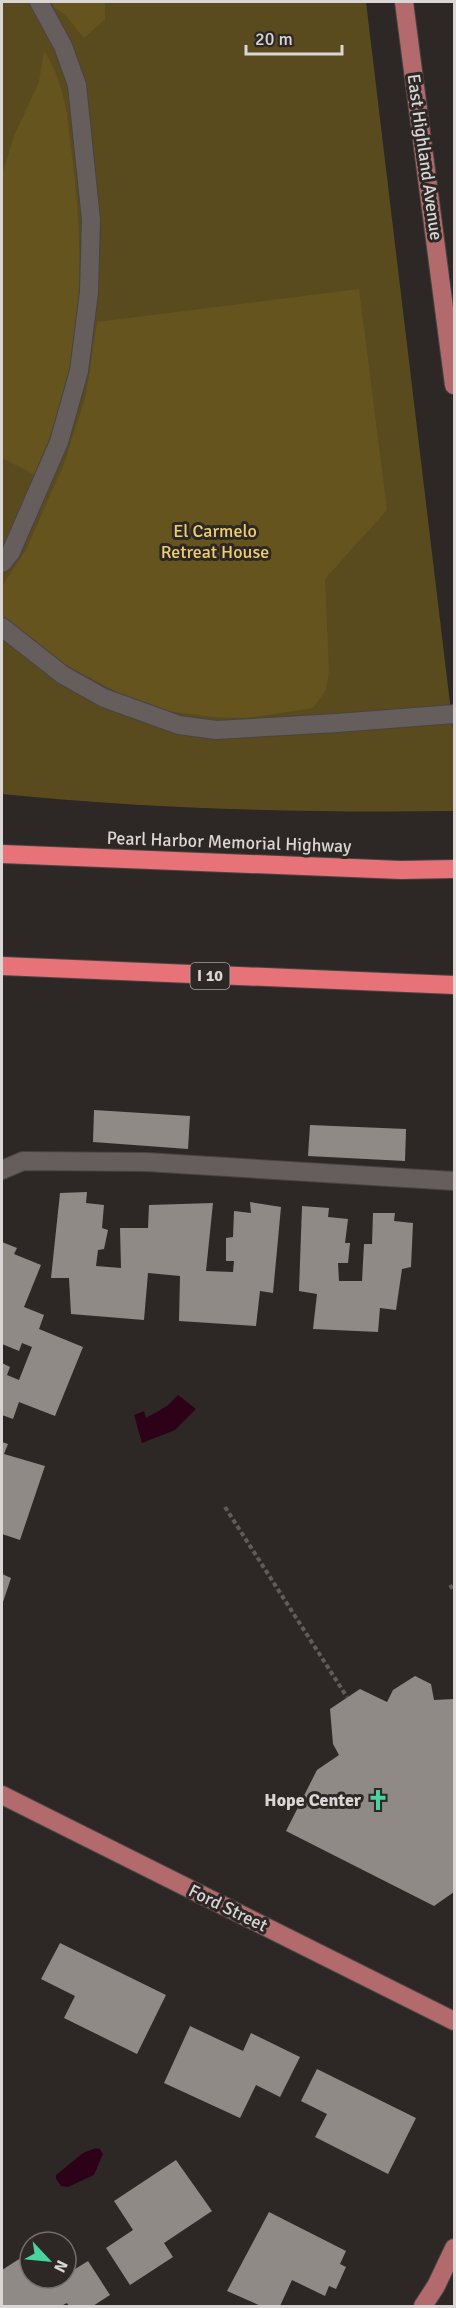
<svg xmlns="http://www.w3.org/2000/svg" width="456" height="2308" viewBox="0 0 456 2308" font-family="Signika,sans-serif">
<rect width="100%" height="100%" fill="#2d2826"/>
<path fill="#5a4b1f" d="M2,2h364l88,735v74c-150,2 -302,-2 -452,-17z"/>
<g fill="#65541d">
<path d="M51,2h54v17l-21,19 -19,-23 -10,-7z"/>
<path d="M44,51c22,35 23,65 28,105 11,84 12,172 -12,254 -6,22 -17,44 -25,65l-33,-17v-283l12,-39 25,-54z"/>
<path d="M359,289l28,221 -62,69 4,92 -3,19 -13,18 -65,10 -35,-1 -52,-7 -46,-19 -93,-49 -20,-2v-54l24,-36 38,-86 22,-69 11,-73z"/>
</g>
<g fill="#2d0218">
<path d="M178,1395l18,14 -21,21 -33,13 -8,-28 10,-4 2,7 21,-12z"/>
<path d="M96,2148l4,1 3,5 -9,21 -26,12 -7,-1 -5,-7v-4l27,-22z"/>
</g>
<g fill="#8f8a86">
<path d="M94,1110l96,6 -2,33 -95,-7z"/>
<path d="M310,1125l96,4 -1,32 -97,-5z"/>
<path d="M87,1192l-1,11 18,2 -2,23 6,2 -4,19 -6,1 -2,16 25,2 -1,-40h28l1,-23 64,-2 -7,68 27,1 1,-11h-8v-23l7,-1 1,-26 17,2 -1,-11 31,5 -8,86 -13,-2 -4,35 -77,-5 1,-45 -32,-3 -4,47 -73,-6 -2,-36h-18l9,-85z"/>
<path d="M302,1206l27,2 -1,9 20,2 -3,24h5l-2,20h-10l1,18h23l2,-37h8l1,-31h22l-1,8 19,2 -2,44 -9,2 -6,41 -16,-2 -2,24 -65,-3 4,-35 -18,-3z"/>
<path d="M2,1242l15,6 -3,6 27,11 -17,42 20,8 -5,14 44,18 -28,69 -36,-14 -6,17 -11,-4v-52l8,4 -3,8 12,5 13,-33 -10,-4 -3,8 -17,-7z"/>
<path d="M2,1442l6,2 -4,10 41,12 -25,74 -18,-6z"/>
<path d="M2,1574l9,4 -9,27z"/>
<path d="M415,1676l16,8 3,16 20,-1v193l-20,14 -148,-75 31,-61 22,-15 -6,-11 -3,-35 30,-20 27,13 6,-12z"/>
<path d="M60,1943l106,52 -29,59 -73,-36 11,-22 -34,-17z"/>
<path d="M190,2026l53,25 8,-18 49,24 -20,40 -24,-12 -16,33 -76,-35z"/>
<path d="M317,2069l99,49 -28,56 -73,-37 12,-23 -26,-13z"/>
<path d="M176,2160l36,51 -48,32 9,14 -43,28 -24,-37 27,-18 -19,-29z"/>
<path d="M269,2212l77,39 -6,13 6,3 -10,22 -7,-3 -4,10 -33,-16 -12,26h-19l-34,-15z"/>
<path d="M30,2252v26h36v-15l6,8 16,-10 22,34 -17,11h-24l-2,-3 -6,3h-59v-36z"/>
</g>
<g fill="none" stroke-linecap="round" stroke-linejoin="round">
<defs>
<g id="minor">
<path d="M2,563l9,-11 48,-110 20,-71 10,-79 2,-72 -14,-135 -14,-39 -24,-44"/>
<path d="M2,627l61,48 41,23 75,27 37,5 121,-7 117,-9"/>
<path d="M2,1170l21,-9 123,1 308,19"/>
</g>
<g id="major">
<path d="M404,2l50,383"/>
<path d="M2,1795l452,226"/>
<path d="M423,2306l13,-20 18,-38"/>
</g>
<g id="highway">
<path d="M2,854l399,16 53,-1"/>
<path d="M2,966l452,19"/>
</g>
</defs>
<use href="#minor" stroke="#484442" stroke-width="20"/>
<use href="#major" stroke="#484442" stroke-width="20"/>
<use href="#highway" stroke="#484442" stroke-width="20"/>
<g stroke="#615c5b" stroke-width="4" stroke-dasharray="4.5 3" stroke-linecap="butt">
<path d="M225,1507l122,190"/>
<path d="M450,1585l4,6"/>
</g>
<use href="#minor" stroke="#655e5c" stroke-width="18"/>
<use href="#major" stroke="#b36a6d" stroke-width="18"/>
<use href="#highway" stroke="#e77278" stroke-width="18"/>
</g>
<defs>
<symbol id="church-bare" viewBox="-9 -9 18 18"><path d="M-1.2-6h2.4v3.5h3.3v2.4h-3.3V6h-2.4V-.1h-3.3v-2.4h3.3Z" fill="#47d49e" stroke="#2d2826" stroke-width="2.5" paint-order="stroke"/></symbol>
</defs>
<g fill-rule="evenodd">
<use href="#church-bare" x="363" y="1785" width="30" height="30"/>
</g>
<g text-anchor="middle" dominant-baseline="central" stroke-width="6" stroke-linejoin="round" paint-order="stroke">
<rect fill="#2d2826" stroke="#a6a2a0" stroke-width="1.5" x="190.5" y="963" width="39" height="26" rx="4.5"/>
<g font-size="16" font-weight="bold" fill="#dad6d5">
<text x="210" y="976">I 10</text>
</g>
<g font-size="18" fill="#dad6d5" stroke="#2d2826">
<text transform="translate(425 157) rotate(82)">East Highland Avenue</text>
<text transform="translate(229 842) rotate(2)">Pearl Harbor Memorial Highway</text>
<text transform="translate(228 1908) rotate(26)">Ford Street</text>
</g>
<g font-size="18" fill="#f0ce6b" stroke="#2d2826">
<text x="215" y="531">El Carmelo<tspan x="215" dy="21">Retreat House</tspan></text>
</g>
<g font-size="18" font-weight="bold" fill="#dad6d5" stroke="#2d2826" text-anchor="end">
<text x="361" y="1800">Hope Center</text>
</g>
</g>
<rect width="456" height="2308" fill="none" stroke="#dad6d5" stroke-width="6"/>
<g transform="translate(48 2260) rotate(116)"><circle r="28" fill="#2d2826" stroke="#726e6c" stroke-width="1.5"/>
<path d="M0-4.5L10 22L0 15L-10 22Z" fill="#47d49e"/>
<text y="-9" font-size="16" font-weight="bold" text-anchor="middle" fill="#dad6d5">N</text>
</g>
<path d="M246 45v9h96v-9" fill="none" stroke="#dad6d5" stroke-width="3"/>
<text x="255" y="45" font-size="18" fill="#dad6d5" stroke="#2d2826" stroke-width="4.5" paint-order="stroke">20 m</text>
</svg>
